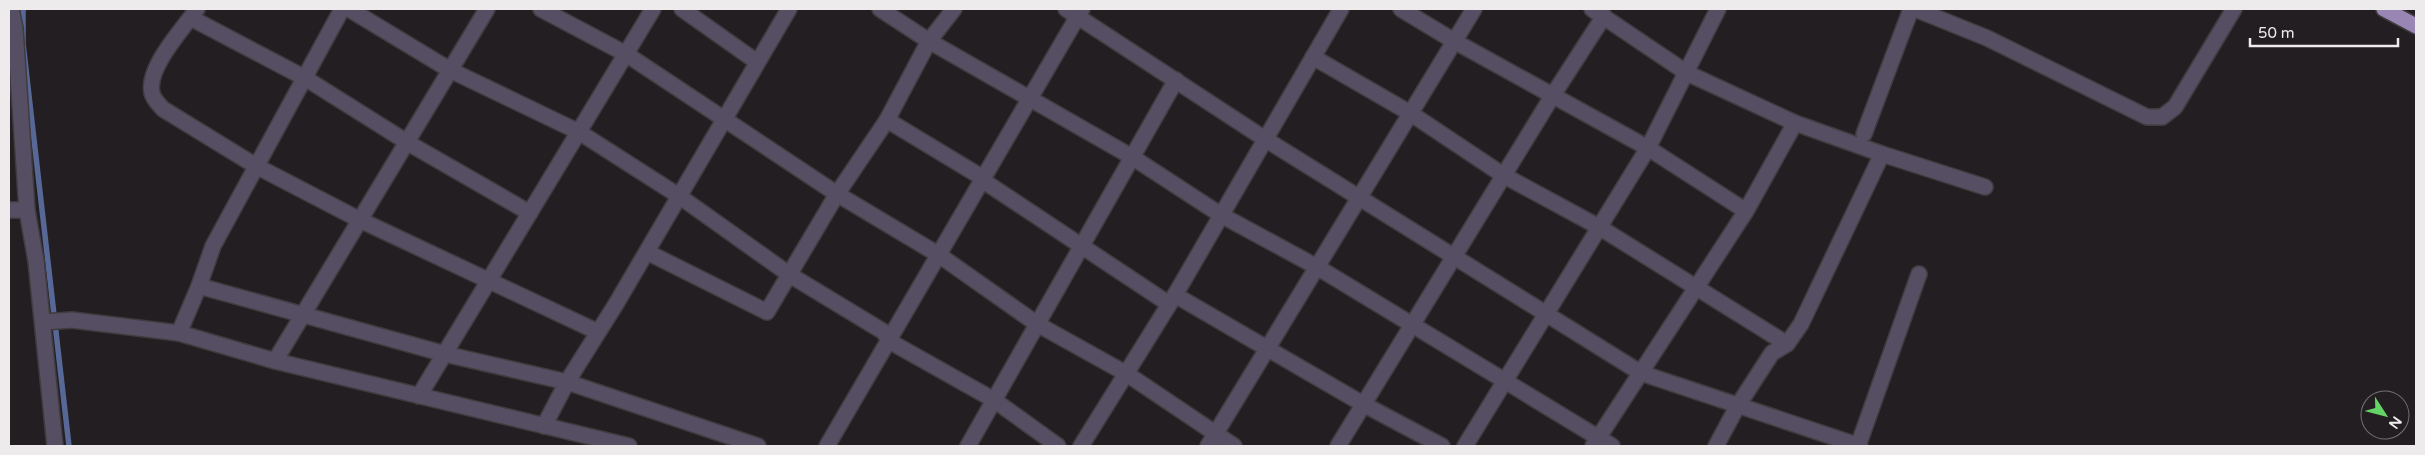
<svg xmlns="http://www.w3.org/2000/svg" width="2425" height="455" viewBox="0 0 2425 455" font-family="'Varela Round',sans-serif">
<rect width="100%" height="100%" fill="#221e21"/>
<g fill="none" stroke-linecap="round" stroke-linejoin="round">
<path stroke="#576896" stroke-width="5.5" d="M23,9v34l46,403"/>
<defs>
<g id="minor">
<path d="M11,9l4,19 12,182 9,51 19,185"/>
<path d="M197,9c-14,20 -51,59 -45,84 1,6 7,11 11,16l93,57 104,54 238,112"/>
<path d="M349,9l101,61 129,62 100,64 111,79 94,57 5,9 105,59 64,46"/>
<path d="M541,9l85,45 211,140 102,61 98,69 90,50 107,72"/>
<path d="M682,9l75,53"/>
<path d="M880,9l49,32 203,116 89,58 96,52 295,179"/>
<path d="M1066,9l199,130 376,234 219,73"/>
<path d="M1401,9l53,32 194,107 98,63"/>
<path d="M1592,9l95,64 108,50 87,31 103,33"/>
<path d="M1915,9l72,29 160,79h15l13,-10 59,-98"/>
<path d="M191,18l114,60 105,66 120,69"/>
<path d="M1313,57l97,56 93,62 96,52 188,117"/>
<path d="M887,120l96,58 -1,2 187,124"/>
<path d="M1864,134l47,-125"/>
<path d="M9,210h18"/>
<path d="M647,252l120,60 70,-118 50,-74 42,-79 25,-32"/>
<path d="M199,286l246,68 122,28 191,64"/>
<path d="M1175,295l188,109 79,42"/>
<path d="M43,322l29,-2 107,13 96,28 354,85"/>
<path d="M179,333l20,-47 14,-40 129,-237"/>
<path d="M275,361l212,-352"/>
<path d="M419,396l234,-387"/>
<path d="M544,426l23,-44 49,-78 173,-295"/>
<path d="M827,446l255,-437"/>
<path d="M968,446l208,-366"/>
<path d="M1081,446l94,-151 166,-286"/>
<path d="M1208,446l266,-437"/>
<path d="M1338,446l215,-351 51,-79"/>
<path d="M1465,446l183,-298 70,-139"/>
<path d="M1593,446l153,-235 49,-88"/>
<path d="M1716,446l21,-39 35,-54 15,-9 14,-20 81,-170"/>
<path d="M1858,446l61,-172"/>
</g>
<path id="trunk" d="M2384,9l32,17"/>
</defs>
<use href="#minor" stroke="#3f3b3e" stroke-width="18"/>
<use href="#trunk" stroke="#3f3b3e" stroke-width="18"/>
<use href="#minor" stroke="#564f63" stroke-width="15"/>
<use href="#trunk" stroke="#9986b5" stroke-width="15"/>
</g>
<rect width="2425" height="455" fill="none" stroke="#eeebed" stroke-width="20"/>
<g transform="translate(2385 415) rotate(126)"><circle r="24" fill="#221e21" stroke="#747073"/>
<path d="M0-4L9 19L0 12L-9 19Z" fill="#65d467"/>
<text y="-8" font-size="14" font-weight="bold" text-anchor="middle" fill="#eeebed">N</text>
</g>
<path d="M2250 38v8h148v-8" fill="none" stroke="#eeebed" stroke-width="2.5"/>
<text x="2258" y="38" font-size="15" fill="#eeebed" stroke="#221e21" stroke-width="4" paint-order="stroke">50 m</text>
</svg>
